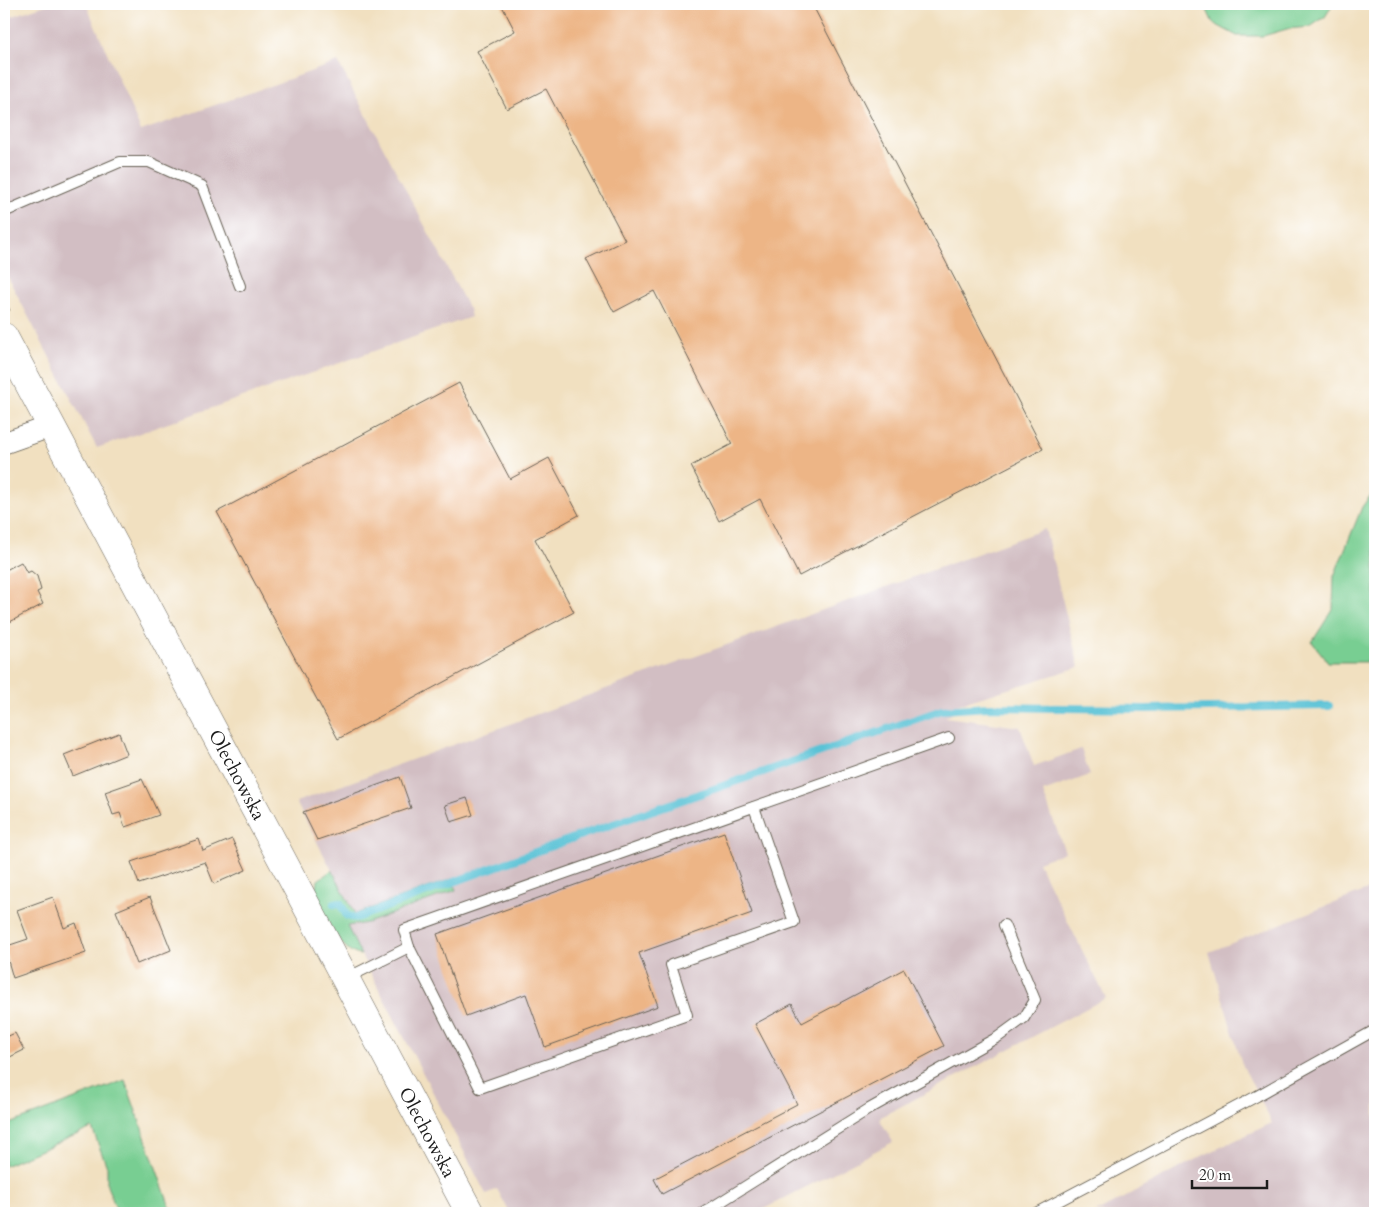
<svg xmlns="http://www.w3.org/2000/svg" width="1379" height="1217" viewBox="0 0 1379 1217" font-family="Cardo,serif">
<rect width="100%" height="100%" fill="#fff"/>
<filter id="ink" filterUnits="userSpaceOnUse"><feTurbulence type="fractalNoise" baseFrequency=".02" numOctaves="2"/><feDisplacementMap in="SourceGraphic" scale="10" xChannelSelector="R" yChannelSelector="G"/><feConvolveMatrix kernelMatrix="1 2 1 2 8 2 1 2 1" color-interpolation-filters="sRGB"/></filter>
<filter id="wash" filterUnits="userSpaceOnUse"><feTurbulence type="fractalNoise" baseFrequency=".0096" numOctaves="4" result="noise"/><feDisplacementMap in="SourceGraphic" scale="20" xChannelSelector="R" yChannelSelector="G"/><feGaussianBlur stdDeviation="1.12" result="paint"/><feColorMatrix in="noise" values="0 0 0 0 0 0 0 0 0 0 0 0 0 0 0 0 0 1.4 0 .05"/><feComposite in="paint" operator="in"/></filter>
<g filter="url(#wash)">
<rect width="100%" height="100%" fill="#f1e0c0"/>
<g fill="#d2bec3">
<path d="M48,4h38l55,127 197,-69 131,247 2,8 -374,131 -93,-178v-251z"/>
<path d="M1045,529l34,138 -129,40 2,7 -7,3 75,10 14,39 47,-17 9,26 -47,17 22,60 -27,10 68,136 -227,120 14,24 -137,71h-246l-13,-24 -11,5 -140,-268 21,-3 85,-43 -97,34 -59,-112z"/>
<path d="M1375,887v326h-280l107,-57 70,-33 -30,-59 -33,-112z"/>
</g>
<g fill="#78ce92" stroke="#4a7557">
<path d="M1204,4h129l-8,13 -15,10 -23,2 -24,7h-26l-24,-13z"/>
<path d="M1375,489v173h-47l-16,-20 21,-33 1,-33 28,-69z"/>
<path d="M332,870l23,44 97,-35 4,11 -89,33 -20,3 14,29c-21,-1 -38,-43 -48,-61l5,-14z"/>
<path d="M125,1080l47,133h-54l-11,-27v-19l-15,-39 -88,38v-40z"/>
</g>
<g fill="none" stroke-linecap="round" stroke-linejoin="round">
<path stroke="#5ac2d6" stroke-width="8" d="M334,904l6,-1 7,13 9,2 234,-86 352,-122 46,-3 158,2 183,-3"/>
</g>
<g id="blocks">
<g fill="#edb586">
<path d="M501,4h311l231,445 -244,127 -39,-77 -41,22 -28,-55 41,-22 -78,-153 -40,21 -28,-53 39,-19 -79,-151 -39,20 -30,-58 38,-20z"/>
<path d="M459,383l51,96 39,-21 30,57 -44,24 39,73 -236,127 -121,-227z"/>
<path d="M21,562l6,11 4,-2 6,5 4,14 -4,2 6,12 -35,19 -4,-9v-43z"/>
<path d="M119,733l8,21 -54,22 -9,-21z"/>
<path d="M400,777l11,31 -94,32 -14,-28z"/>
<path d="M142,779l17,36 -34,12 -5,-14 -7,2 -8,-23z"/>
<path d="M467,798l6,17 -22,7 -6,-17z"/>
<path d="M724,832l28,81 -113,40 19,53 -113,41 -19,-53 -60,22 -29,-82z"/>
<path d="M199,839l4,12 29,-12 14,31 -32,14 -9,-22 -66,22 -8,-22z"/>
<path d="M53,897l11,31 12,-5 10,30 -73,25 -9,-31 24,-8 -11,-29z"/>
<path d="M150,897l21,53 -34,14 -21,-53z"/>
<path d="M904,969l40,77 -282,148 -8,-15 143,-75 -42,-80 37,-20 10,19z"/>
<path d="M15,1033l9,17 -20,10v-22z"/>
</g>
</g>
</g>
<g filter="url(#ink)">
<use href="#blocks" fill-opacity="0" stroke="#676155" stroke-width="1"/>
<g fill="none" stroke-linecap="round" stroke-linejoin="round">
<defs>
<g id="lane">
<path d="M4,212l116,-50h29l53,24 38,100"/>
<path d="M409,947l71,141 207,-73 -16,-50 123,-43 -40,-115"/>
<path d="M347,978l62,-31 -5,-17 545,-192"/>
<path d="M703,1213l166,-104 129,-72 26,-19 11,-18 -31,-75"/>
<path d="M1036,1213l221,-117 118,-66"/>
</g>
<path id="street" d="M4,443l48,-17"/>
<g id="secondary">
<path id="s1" d="M4,337l466,876"/>
</g>
</defs>
<use href="#lane" stroke="#676155" stroke-width="12"/>
<use href="#street" stroke="#676155" stroke-width="23"/>
<use href="#secondary" stroke="#676155" stroke-width="29"/>
<path stroke="#676155" stroke-width="3" stroke-dasharray="4 4" stroke-linecap="butt" d="M4,300l5,11"/>
<use href="#lane" stroke="#fff" stroke-width="10"/>
<use href="#street" stroke="#fff" stroke-width="21"/>
<use href="#secondary" stroke="#fff" stroke-width="28"/>
</g>
</g>
<g text-anchor="middle" dominant-baseline="central" stroke-width="4" stroke-linejoin="round" paint-order="stroke">
<g font-size="19" fill="#1c1c1c" stroke="#fff">
<text stroke="none"><textPath href="#s1" startOffset="496">Olechowska</textPath></text>
<text stroke="none"><textPath href="#s1" startOffset="901">Olechowska</textPath></text>
</g>
</g>
<rect width="1379" height="1217" fill="none" stroke="#fff" stroke-width="20"/>
<path d="M1192 1180v8h75v-8" fill="none" stroke="#1c1c1c" stroke-width="2.5"/>
<text x="1199" y="1180" font-size="15" fill="#1c1c1c" stroke="#ffffff" stroke-width="4" paint-order="stroke">20 m</text>
</svg>
